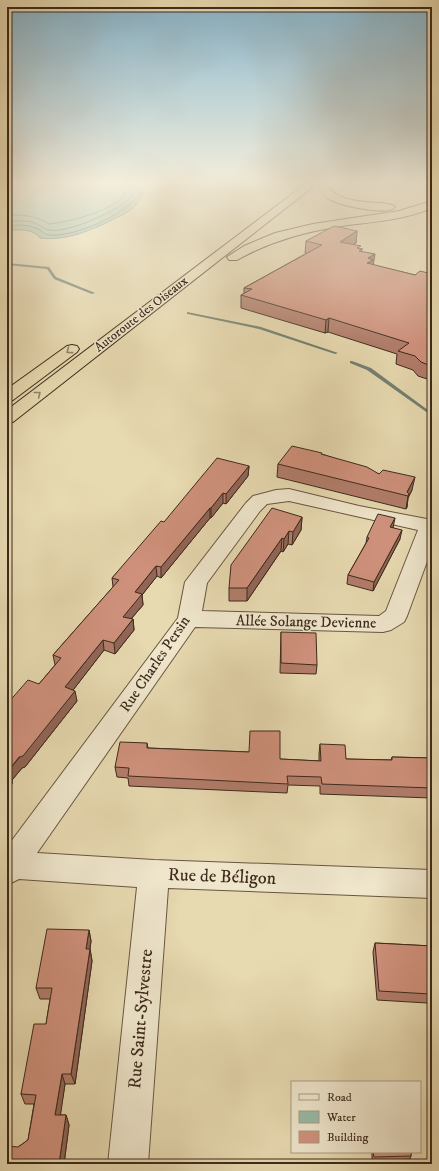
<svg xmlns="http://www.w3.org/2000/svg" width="439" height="1171" viewBox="0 0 439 1171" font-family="'IM FELL DW Pica',serif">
<rect width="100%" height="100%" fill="#e7d9b0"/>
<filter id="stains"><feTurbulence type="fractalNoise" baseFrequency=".005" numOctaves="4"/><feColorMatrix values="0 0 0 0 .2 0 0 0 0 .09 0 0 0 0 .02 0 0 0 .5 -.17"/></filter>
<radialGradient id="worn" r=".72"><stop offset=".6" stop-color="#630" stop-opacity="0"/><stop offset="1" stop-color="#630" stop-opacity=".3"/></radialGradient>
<path fill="#97baa8" stroke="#738070" d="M7,182h127l6,4 3,8c-7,17 -20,20 -35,28 -21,10 -44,19 -68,16 -7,-10 -22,-8 -33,-8z"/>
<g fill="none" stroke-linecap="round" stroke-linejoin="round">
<g stroke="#6a7262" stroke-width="1">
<path d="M7,215c15,0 29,0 42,9 20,-2 63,-13 76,-29l-4,-8v-5"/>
<path d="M7,221c9,0 19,-1 28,2 5,2 9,6 14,7 18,4 72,-20 84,-35l-6,-13"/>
<path d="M7,226c10,-1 21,-2 31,3 4,2 6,5 10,6 25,3 78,-20 91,-41l-7,-9v-3"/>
</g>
<g fill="#738070" fill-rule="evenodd">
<path d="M7,263l42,4 7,10 39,16 -3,1 -38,-15 -7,-10 -40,-4z"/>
<path d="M187,312l74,15 77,26 -3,1 -76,-25 -71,-15h-1z"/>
<path d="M350,361h2l19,7 61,45v3l-65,-46 -17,-7z"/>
</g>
<defs>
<path id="minor" d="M289,489l70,17 73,14v28l-25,68 -3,6 -13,8 -8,2 -188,-5 -158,226 117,7 278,10v28l-264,-10 -20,276h-40l29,-277 -118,-8 -12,6v-38l171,-229 7,-36 61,-79 7,-7 23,-6zM289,501l129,29 -32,81 -7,5 -177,-5 5,-28 53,-72 7,-7z"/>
<g id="motorway">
<path d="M308,182h11l-306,240 -6,1v-13z"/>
<path d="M321,182h10l-2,7c19,19 60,10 66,18 -7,9 -51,-1 -62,-6 -6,-2 -10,-7 -14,-12z"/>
<path d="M432,201v7c-26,11 -56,14 -84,17 -39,6 -76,15 -111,35h-8l-2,-3 17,-11 31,-13 38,-9 86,-13z"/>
<path d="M72,345l5,1 2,3 -2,3 -64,48 -6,2v-13l60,-43z"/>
</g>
</defs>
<use href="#minor" stroke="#685641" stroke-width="2"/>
<use href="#motorway" stroke="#3d2a1c" stroke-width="2"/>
<use href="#minor" fill="#efe6cc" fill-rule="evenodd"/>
<use href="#motorway" fill="#e7d9b0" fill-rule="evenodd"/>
</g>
<g fill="#b27d6b" stroke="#3d2a1c">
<path d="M357,231l-1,12 -2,1 6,5 13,16 42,10 17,-1v106l-8,-2 -6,-2 -5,-6 -17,-6 1,-10 -69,-22 -3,1 -84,-25v-13l3,-1v-6l63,-35h-2l1,-12z"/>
<path d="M322,454l57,20 33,16 -4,8 -1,9 -1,2 -129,-32 1,-13z"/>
<path d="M249,466l-1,10 -22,28 -3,-1 -12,15h-1l-49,60 -4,-2 -15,19 1,10 -12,14h2l1,11 -19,24 -11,-4 -31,40 4,11 -52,66 -3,1 -10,12v4l-5,6v-86l32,-20 16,-19 -2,-10 60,-68 -1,-9 52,-56z"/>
<path d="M302,517l-1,13 -9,15 -4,-1 -5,8 -2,-1 -34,50h-18v-13z"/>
<path d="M393,527l7,12 -27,52 -26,-7 1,-9 18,-32 1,-6z"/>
<path d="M281,632l36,33 -1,9 -36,-1z"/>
<path d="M147,743l1,5 101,4 31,7 39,2v-7l1,-10 26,15 45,1 1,-3 40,1v37l-1,3 -111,-4v-8l-32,-1 -1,8 -158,-7 -1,-8 -11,-1 -2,-10z"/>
<path d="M89,930l2,11 -1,8 2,12 -17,123h-10l-5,31h6l3,10 -5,39h-57l11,-17 10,-7 6,-36h-9l-4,-10 25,-70 4,-25h-10l-4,-11z"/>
<path d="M375,943l57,3v60h-4l-1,-3 -50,-3 -4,-48z"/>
<path d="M372,1152h39v4l-1,3 -38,2z"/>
</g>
<g fill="#916657" stroke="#3d2a1c">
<path d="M357,231l-1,12 -17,10 1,-11z"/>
<path d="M375,254l-2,12 -7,10 2,-18z"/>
<path d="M329,318l-1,14 -3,1 1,-13z"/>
<path d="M249,466l-1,10 -22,28v-10z"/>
<path d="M415,477l-3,13 -4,8 -1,9 -1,2 2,-13 -1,-4z"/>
<path d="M223,493v10l-12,15v-10z"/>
<path d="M210,508v10l-49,60v-11z"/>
<path d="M302,517l-1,13 -9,15 1,-13z"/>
<path d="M395,518l-2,10 -3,-1z"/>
<path d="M402,530l-2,9 -27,52 1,-9z"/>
<path d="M289,531l-1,13 -5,8 1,-13z"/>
<path d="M282,538l-1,13 -34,50v-13z"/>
<path d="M156,566l1,10 -15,19 1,10 -19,22 -1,-10 12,-25z"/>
<path d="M133,619l1,11 -19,24 -1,-11z"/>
<path d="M103,640l1,10 -37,48 -2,-11z"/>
<path d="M75,691l2,10 -52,66 -3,1 -10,12v4l-5,6v-14l2,-6z"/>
<path d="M89,930l2,11 -3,19 -2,-11z"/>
<path d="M90,949l2,12 -17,123 -4,-10z"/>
<path d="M62,1074l3,10 -6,41 -4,-10z"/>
<path d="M66,1115l3,10 -5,39h-5z"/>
</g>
<g fill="#cf917c" stroke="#3d2a1c">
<path d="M334,226l23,5 -17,11 21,4 -4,2 6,1 -4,2 16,3 -7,4 5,2 -6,3 48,12 5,-4 12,3v91l-6,-1 -5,-2 -6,-6 -17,-5 11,-8 -80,-25 -3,2 -85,-25 11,-6 -8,-1 78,-43 -16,-4z"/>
<path d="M292,446l30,7 -1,1 46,13 12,7 4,-4 32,7 -8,15 2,2 -1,2 -130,-32z"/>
<path d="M217,458l32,8 -23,28 -3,-1 -12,15h-1l-49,59 -5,-1 -21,26 7,2 -19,23 10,2 -19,24 -11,-3 -38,47 10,4 -52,65 -4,1 -10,13v3l-2,3v-72l21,-24 11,4 22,-26 -8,-3 66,-75 -7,-2 49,-57 3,1z"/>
<path d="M272,508l30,9 -9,15 -4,-1 -5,8 -2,-1 -35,50h-18l2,-23z"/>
<path d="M378,514l17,4 -5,9 12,3 -28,52 -26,-7 21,-37 -2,-1z"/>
<path d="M281,632l35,1 1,32 -36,-2z"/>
<path d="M250,731h30v28l41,2 -1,-17 25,1 1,14 46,1v-3l40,1v30l-110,-4 -1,-7 -34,-1 1,8 -160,-8 1,-8 -14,-1 5,-25 27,1v5l102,4z"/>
<path d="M47,929l42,1 -3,19h4l-19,125h-9l-7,41h11l-7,49h-52v-18l11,1 10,-7 8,-45 -15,-1 13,-70h12l6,-36h-16z"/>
<path d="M375,943l57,3v51h-1l-1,-3 -51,-3z"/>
<path d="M373,1152h38v4l-37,1z"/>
</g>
<defs><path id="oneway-chevron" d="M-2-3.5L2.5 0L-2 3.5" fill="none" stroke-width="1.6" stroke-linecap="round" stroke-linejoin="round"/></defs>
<g stroke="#928266">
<use href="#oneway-chevron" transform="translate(69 351) rotate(144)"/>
<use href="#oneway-chevron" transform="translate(38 394) rotate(-38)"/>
</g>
<linearGradient id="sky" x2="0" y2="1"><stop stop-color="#87b6ce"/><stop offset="0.53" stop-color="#f4eedb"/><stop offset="1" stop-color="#f4eedb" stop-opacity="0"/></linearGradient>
<rect width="439" height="345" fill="url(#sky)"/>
<g text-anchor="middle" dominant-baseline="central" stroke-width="3" stroke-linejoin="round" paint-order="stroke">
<g font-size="13" fill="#3d2a1c" stroke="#efe6cc">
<text transform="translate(141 314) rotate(-38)">Autoroute des Oiseaux</text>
</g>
<g font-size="15" fill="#3d2a1c" stroke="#efe6cc">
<text transform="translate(306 622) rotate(1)">Allée Solange Devienne</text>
<text transform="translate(155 664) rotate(-56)">Rue Charles Persin</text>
</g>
<g font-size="18" fill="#3d2a1c" stroke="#efe6cc">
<text transform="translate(222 877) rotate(2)">Rue de Béligon</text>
<text transform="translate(141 1019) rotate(-85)">Rue Saint-Sylvestre</text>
</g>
</g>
<rect width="439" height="1171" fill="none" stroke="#e7d9b0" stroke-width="24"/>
<rect x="8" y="8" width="423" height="1155" fill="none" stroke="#3d2a1c" stroke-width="2"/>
<rect x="12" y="12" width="415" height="1147" fill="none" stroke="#3d2a1c"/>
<rect x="291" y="1081" width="130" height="72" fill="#efe6cc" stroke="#a89b86"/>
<rect x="299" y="1094" width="20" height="6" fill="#efe6cc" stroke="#a89b86"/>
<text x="327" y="1101" font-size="12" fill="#3d2a1c">Road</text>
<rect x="299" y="1111" width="20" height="12" fill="#97baa8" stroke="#a89b86"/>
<text x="327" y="1121" font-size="12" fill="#3d2a1c">Water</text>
<rect x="299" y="1131" width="20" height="12" fill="#cf917c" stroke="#a89b86"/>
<text x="327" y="1141" font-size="12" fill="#3d2a1c">Building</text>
<rect width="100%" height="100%" filter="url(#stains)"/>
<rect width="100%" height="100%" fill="url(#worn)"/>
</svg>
